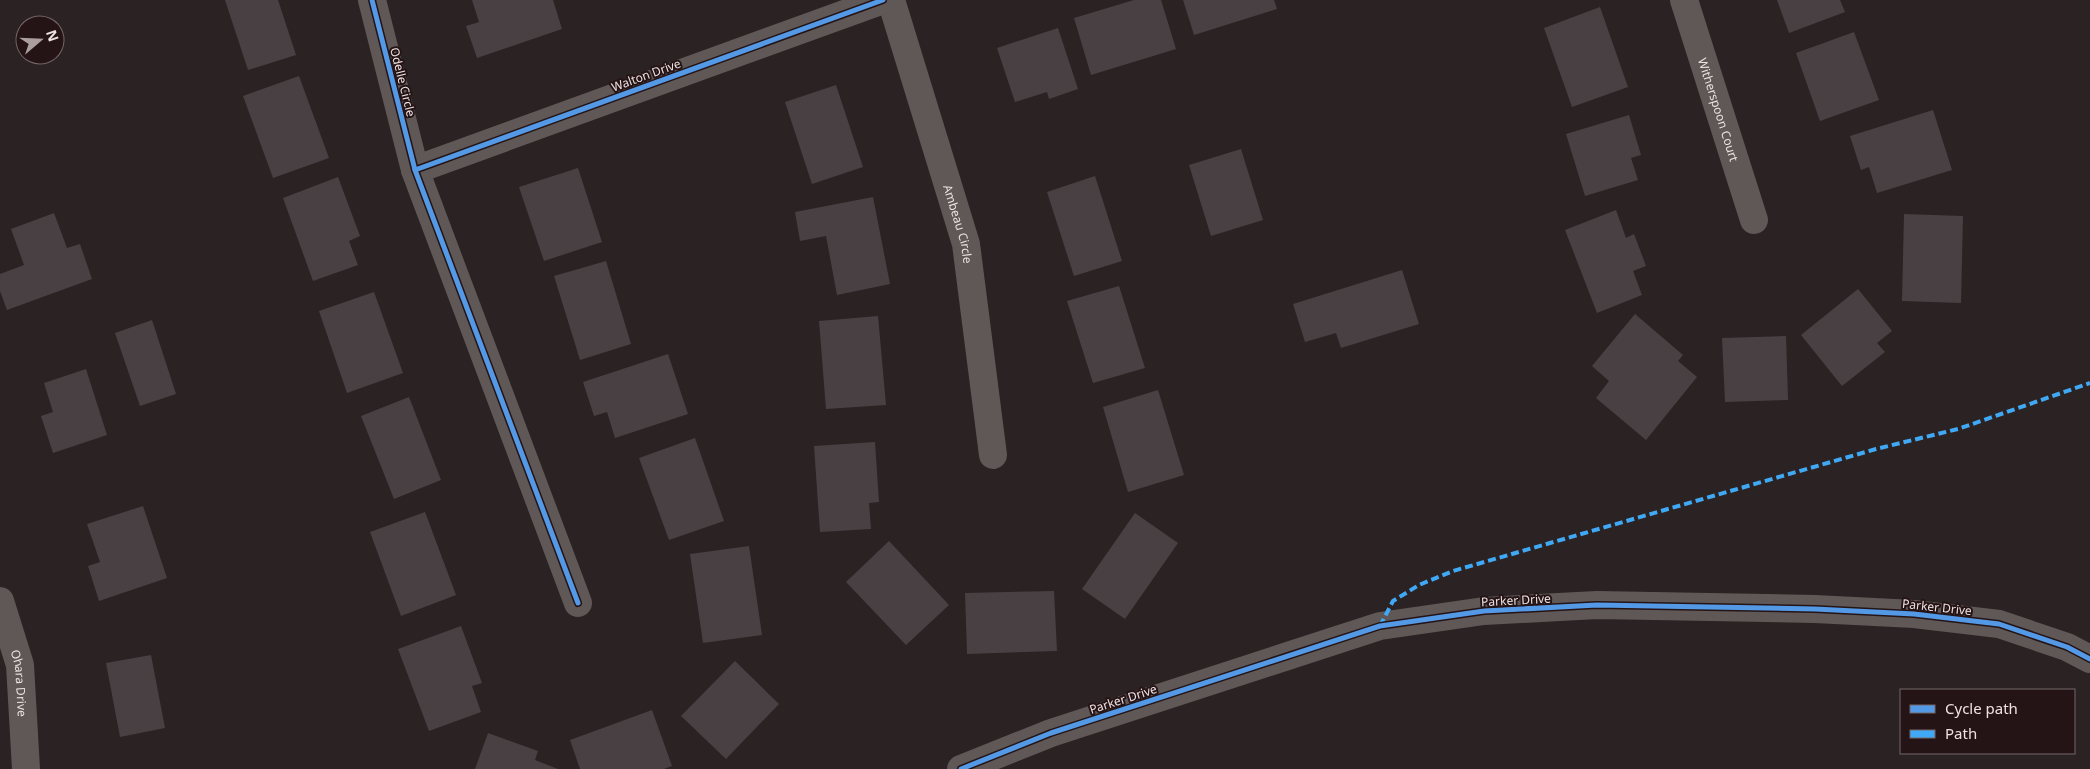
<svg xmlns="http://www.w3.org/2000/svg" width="2090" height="769" viewBox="0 0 2090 769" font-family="'Noto Sans',sans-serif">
<rect width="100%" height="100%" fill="#2b2223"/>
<g fill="#484042">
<path d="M225,0h53l18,55 -48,15z"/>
<path d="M472,0h81l9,29 -85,29 -11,-32 13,-4z"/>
<path d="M1134,0h27l15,49 -85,26 -17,-57z"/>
<path d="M1183,0h91l3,9 -83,26z"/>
<path d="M1777,0h63l5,12 -56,21z"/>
<path d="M1600,7l28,80 -56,20 -28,-79z"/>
<path d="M1058,28l20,61 -29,10 -2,-7 -32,10 -18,-54z"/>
<path d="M1854,32l25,68 -59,21 -24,-68z"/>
<path d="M299,76l30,82 -56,20 -30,-82z"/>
<path d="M836,85l27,82 -51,17 -27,-82z"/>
<path d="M1933,110l19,60 -75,23 -8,-26 -8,3 -11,-34z"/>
<path d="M1629,115l12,40 -10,3 7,22 -53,16 -19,-62z"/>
<path d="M1241,149l22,71 -52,16 -22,-71z"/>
<path d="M578,168l24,74 -58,19 -25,-74z"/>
<path d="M1095,176l27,85 -48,15 -27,-84z"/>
<path d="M338,177l22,59 -11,5 9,24 -45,16 -30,-83z"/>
<path d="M873,197l17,87 -53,11 -11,-59 -26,5 -5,-29z"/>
<path d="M1616,210l10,28 8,-4 12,32 -13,5 9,24 -45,18 -32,-83z"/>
<path d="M54,213l13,35 13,-4 12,35 -85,31 -7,-19v-17l24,-9 -13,-36z"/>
<path d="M1904,214l59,2 -2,87 -59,-2z"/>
<path d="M606,261l25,83 -51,16 -26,-84z"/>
<path d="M1402,270l17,54 -78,24 -5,-15 -31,9 -12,-38z"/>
<path d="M1119,286l26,82 -52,15 -26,-82z"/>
<path d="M1858,289l34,42 -15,12 8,9 -43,34 -41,-51z"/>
<path d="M374,292l29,81 -56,20 -28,-82z"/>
<path d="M1635,314l48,41 -5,6 19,16 -51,63 -50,-42 13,-17 -17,-15z"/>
<path d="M878,316l8,89 -60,4 -7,-88z"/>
<path d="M152,320l24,74 -36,12 -25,-73z"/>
<path d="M1786,336l2,64 -63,2 -3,-64z"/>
<path d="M668,354l20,60 -73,24 -8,-26 -13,4 -11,-34z"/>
<path d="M86,369l21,66 -54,18 -12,-37 12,-4 -9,-29z"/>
<path d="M1158,390l26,85 -56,17 -25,-85z"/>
<path d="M409,397l32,83 -47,19 -33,-83z"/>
<path d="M695,438l29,83 -55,19 -30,-82z"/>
<path d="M875,442l4,60 -10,1 2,26 -51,3 -6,-86z"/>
<path d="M143,506l24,72 -68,23 -11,-35 12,-4 -13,-38z"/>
<path d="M425,512l31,83 -55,21 -31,-84z"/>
<path d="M1135,513l43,30 -53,76 -43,-30z"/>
<path d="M889,541l60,64 -43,40 -60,-63z"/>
<path d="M749,546l13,89 -59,8 -13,-89z"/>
<path d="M1054,591l3,60 -90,3 -2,-61z"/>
<path d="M461,626l21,57 -10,3 9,26 -52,19 -31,-82z"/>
<path d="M151,655l14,73 -45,9 -14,-74z"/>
<path d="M735,661l44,43 -53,55 -45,-43z"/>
<path d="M652,710l20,56 -8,3h-84l-10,-29z"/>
<path d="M488,733l50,18 -3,9 23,9h-83z"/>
</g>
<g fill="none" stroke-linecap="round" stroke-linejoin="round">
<g stroke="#5f5856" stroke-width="28">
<path d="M372,0l43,170 163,433"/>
<path id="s1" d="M891,0l75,244 27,211"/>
<path id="s2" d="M1684,0l70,220"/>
<path d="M415,170l468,-170"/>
<path id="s3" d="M0,601l20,64 6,104"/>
<path d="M961,769l90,-36 329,-107 104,-15 113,-6 218,4 99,5 85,10 68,23 23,12"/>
</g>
<path stroke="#3fa9f5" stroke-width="4" stroke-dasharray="8 4" stroke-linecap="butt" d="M1380,626l13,-25 26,-16 34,-14 423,-122 82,-20 132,-46"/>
<defs>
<g id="cycleway">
<path d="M372,0l43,170 163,433"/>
<path d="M415,170l468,-170"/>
<path d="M961,769l90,-36 329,-107 104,-15 113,-6 218,4 99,5 85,10 68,23 23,12"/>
</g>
</defs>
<use href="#cycleway" stroke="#251416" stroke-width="8"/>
<use href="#cycleway" stroke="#5399e6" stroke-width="5"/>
</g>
<g text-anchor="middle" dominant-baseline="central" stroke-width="4" stroke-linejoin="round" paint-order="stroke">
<g font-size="12" fill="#eee1e2" stroke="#251416">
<text transform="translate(646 75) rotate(-20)">Walton Drive</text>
<text transform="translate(403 82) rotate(76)">Odelle Circle</text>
<text stroke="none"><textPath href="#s2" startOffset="115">Witherspoon Court</textPath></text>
<text stroke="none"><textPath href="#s1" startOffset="234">Ambeau Circle</textPath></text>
<text transform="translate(1516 600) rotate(-3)">Parker Drive</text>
<text transform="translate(1937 607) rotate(6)">Parker Drive</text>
<text stroke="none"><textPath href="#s3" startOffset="85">Ohara Drive</textPath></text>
<text transform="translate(1123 699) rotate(-18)">Parker Drive</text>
</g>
</g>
<rect x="1900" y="689" width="175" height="65" fill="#251416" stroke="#756668"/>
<rect x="1910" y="705" width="25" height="8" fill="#5399e6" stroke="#756668"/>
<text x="1945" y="714" font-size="15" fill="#eee1e2">Cycle path</text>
<rect x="1910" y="730" width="25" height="8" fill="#3fa9f5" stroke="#756668"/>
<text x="1945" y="739" font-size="15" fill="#eee1e2">Path</text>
<g transform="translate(40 40) rotate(71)"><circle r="24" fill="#251416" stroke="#756668"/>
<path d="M0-4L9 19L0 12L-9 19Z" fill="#aa9e9f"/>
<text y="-8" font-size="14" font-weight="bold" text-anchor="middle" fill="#eee1e2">N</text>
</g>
</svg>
